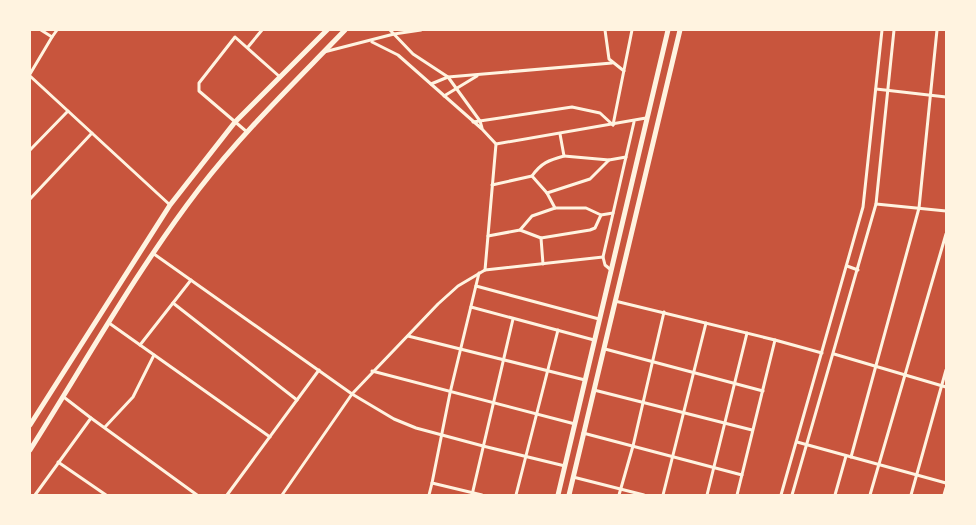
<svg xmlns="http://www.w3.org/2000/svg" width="976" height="525" viewBox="0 0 976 525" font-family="Figtree,sans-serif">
<rect width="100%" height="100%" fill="#c8553d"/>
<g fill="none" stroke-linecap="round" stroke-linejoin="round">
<g stroke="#fff3e0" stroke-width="3">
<path d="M390,30l23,24 35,23 32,44 2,7"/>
<path d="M605,30l4,29 15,12"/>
<path d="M52,37l5,-7"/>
<path d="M372,42l26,13 84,74 14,15 -11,126"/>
<path d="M248,47l14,-17"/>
<path d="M324,52l70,-18 27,-4"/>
<path d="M30,74l22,-37 -11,-7"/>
<path d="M30,76l140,129"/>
<path d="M431,84l17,-7 164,-14"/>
<path d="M876,89l70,8"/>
<path d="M444,96l33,-20"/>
<path d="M473,122l99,-15 28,6 13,12"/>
<path d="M613,125l19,-95"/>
<path d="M247,132l-48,-41v-8l36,-46 45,40"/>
<path d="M496,144l150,-26"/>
<path d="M30,150l38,-39"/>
<path d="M564,156l45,4"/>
<path d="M532,176c9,-13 17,-16 32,-20l-4,-22"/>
<path d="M492,185l40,-9 15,17 43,-14 19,-19 17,-3"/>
<path d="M30,199l62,-66"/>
<path d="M876,204l70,7"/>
<path d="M555,208h31l15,7 12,-2"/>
<path d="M520,230l21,8 49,-8 5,-2 6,-13"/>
<path d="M488,236l32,-6 12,-14 23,-8 -8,-15"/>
<path d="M541,238l2,26"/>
<path d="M154,254l198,140 42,25 22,9 67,18 82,20"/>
<path d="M603,257l31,-135"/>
<path d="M847,266l11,4"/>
<path d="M479,273l-29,120 -18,90 50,12"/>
<path d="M476,286l123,33"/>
<path d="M615,301l160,39 -38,155"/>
<path d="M173,303l124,97"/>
<path d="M471,307l123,33"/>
<path d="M109,323l161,114"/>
<path d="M408,336l177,44"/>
<path d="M775,340l47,13"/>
<path d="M140,345l51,-65"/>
<path d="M605,349l158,42"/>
<path d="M834,354l112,33"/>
<path d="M372,371l203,53"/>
<path d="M594,390l158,40"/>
<path d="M91,418l106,77"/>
<path d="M105,427l28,-30 21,-42"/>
<path d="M583,433l159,42"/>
<path d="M797,442l149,41"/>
<path d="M851,457l68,-249 18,-178"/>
<path d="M58,462l48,33"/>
<path d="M573,477l71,18"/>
<path d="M35,495l56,-77 -26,-20"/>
<path d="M227,495l92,-125"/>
<path d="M282,495l70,-101 86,-90 20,-18 27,-16 118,-13 2,8 6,5"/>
<path d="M429,495l3,-12"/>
<path d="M472,495l41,-176"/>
<path d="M516,495l42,-165"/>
<path d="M619,495l14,-49 31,-134"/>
<path d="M663,495l43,-172"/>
<path d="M707,495l40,-162"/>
<path d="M781,495l82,-288 19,-177"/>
<path d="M792,495l84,-291 18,-174"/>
<path d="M835,495l11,-39"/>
<path d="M870,495l76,-261"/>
<path d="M911,495l35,-125"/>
<path d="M944,495l2,-7"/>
</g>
<g stroke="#fff3e0" stroke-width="5">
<path d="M30,425l140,-220 65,-83 92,-92"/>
<path d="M30,450c55,-87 106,-179 169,-261 44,-57 96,-107 146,-159"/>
<path d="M558,495l110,-465"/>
<path d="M569,495l111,-465"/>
</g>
</g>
<rect width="976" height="525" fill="none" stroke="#fff3e0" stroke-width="62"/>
</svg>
